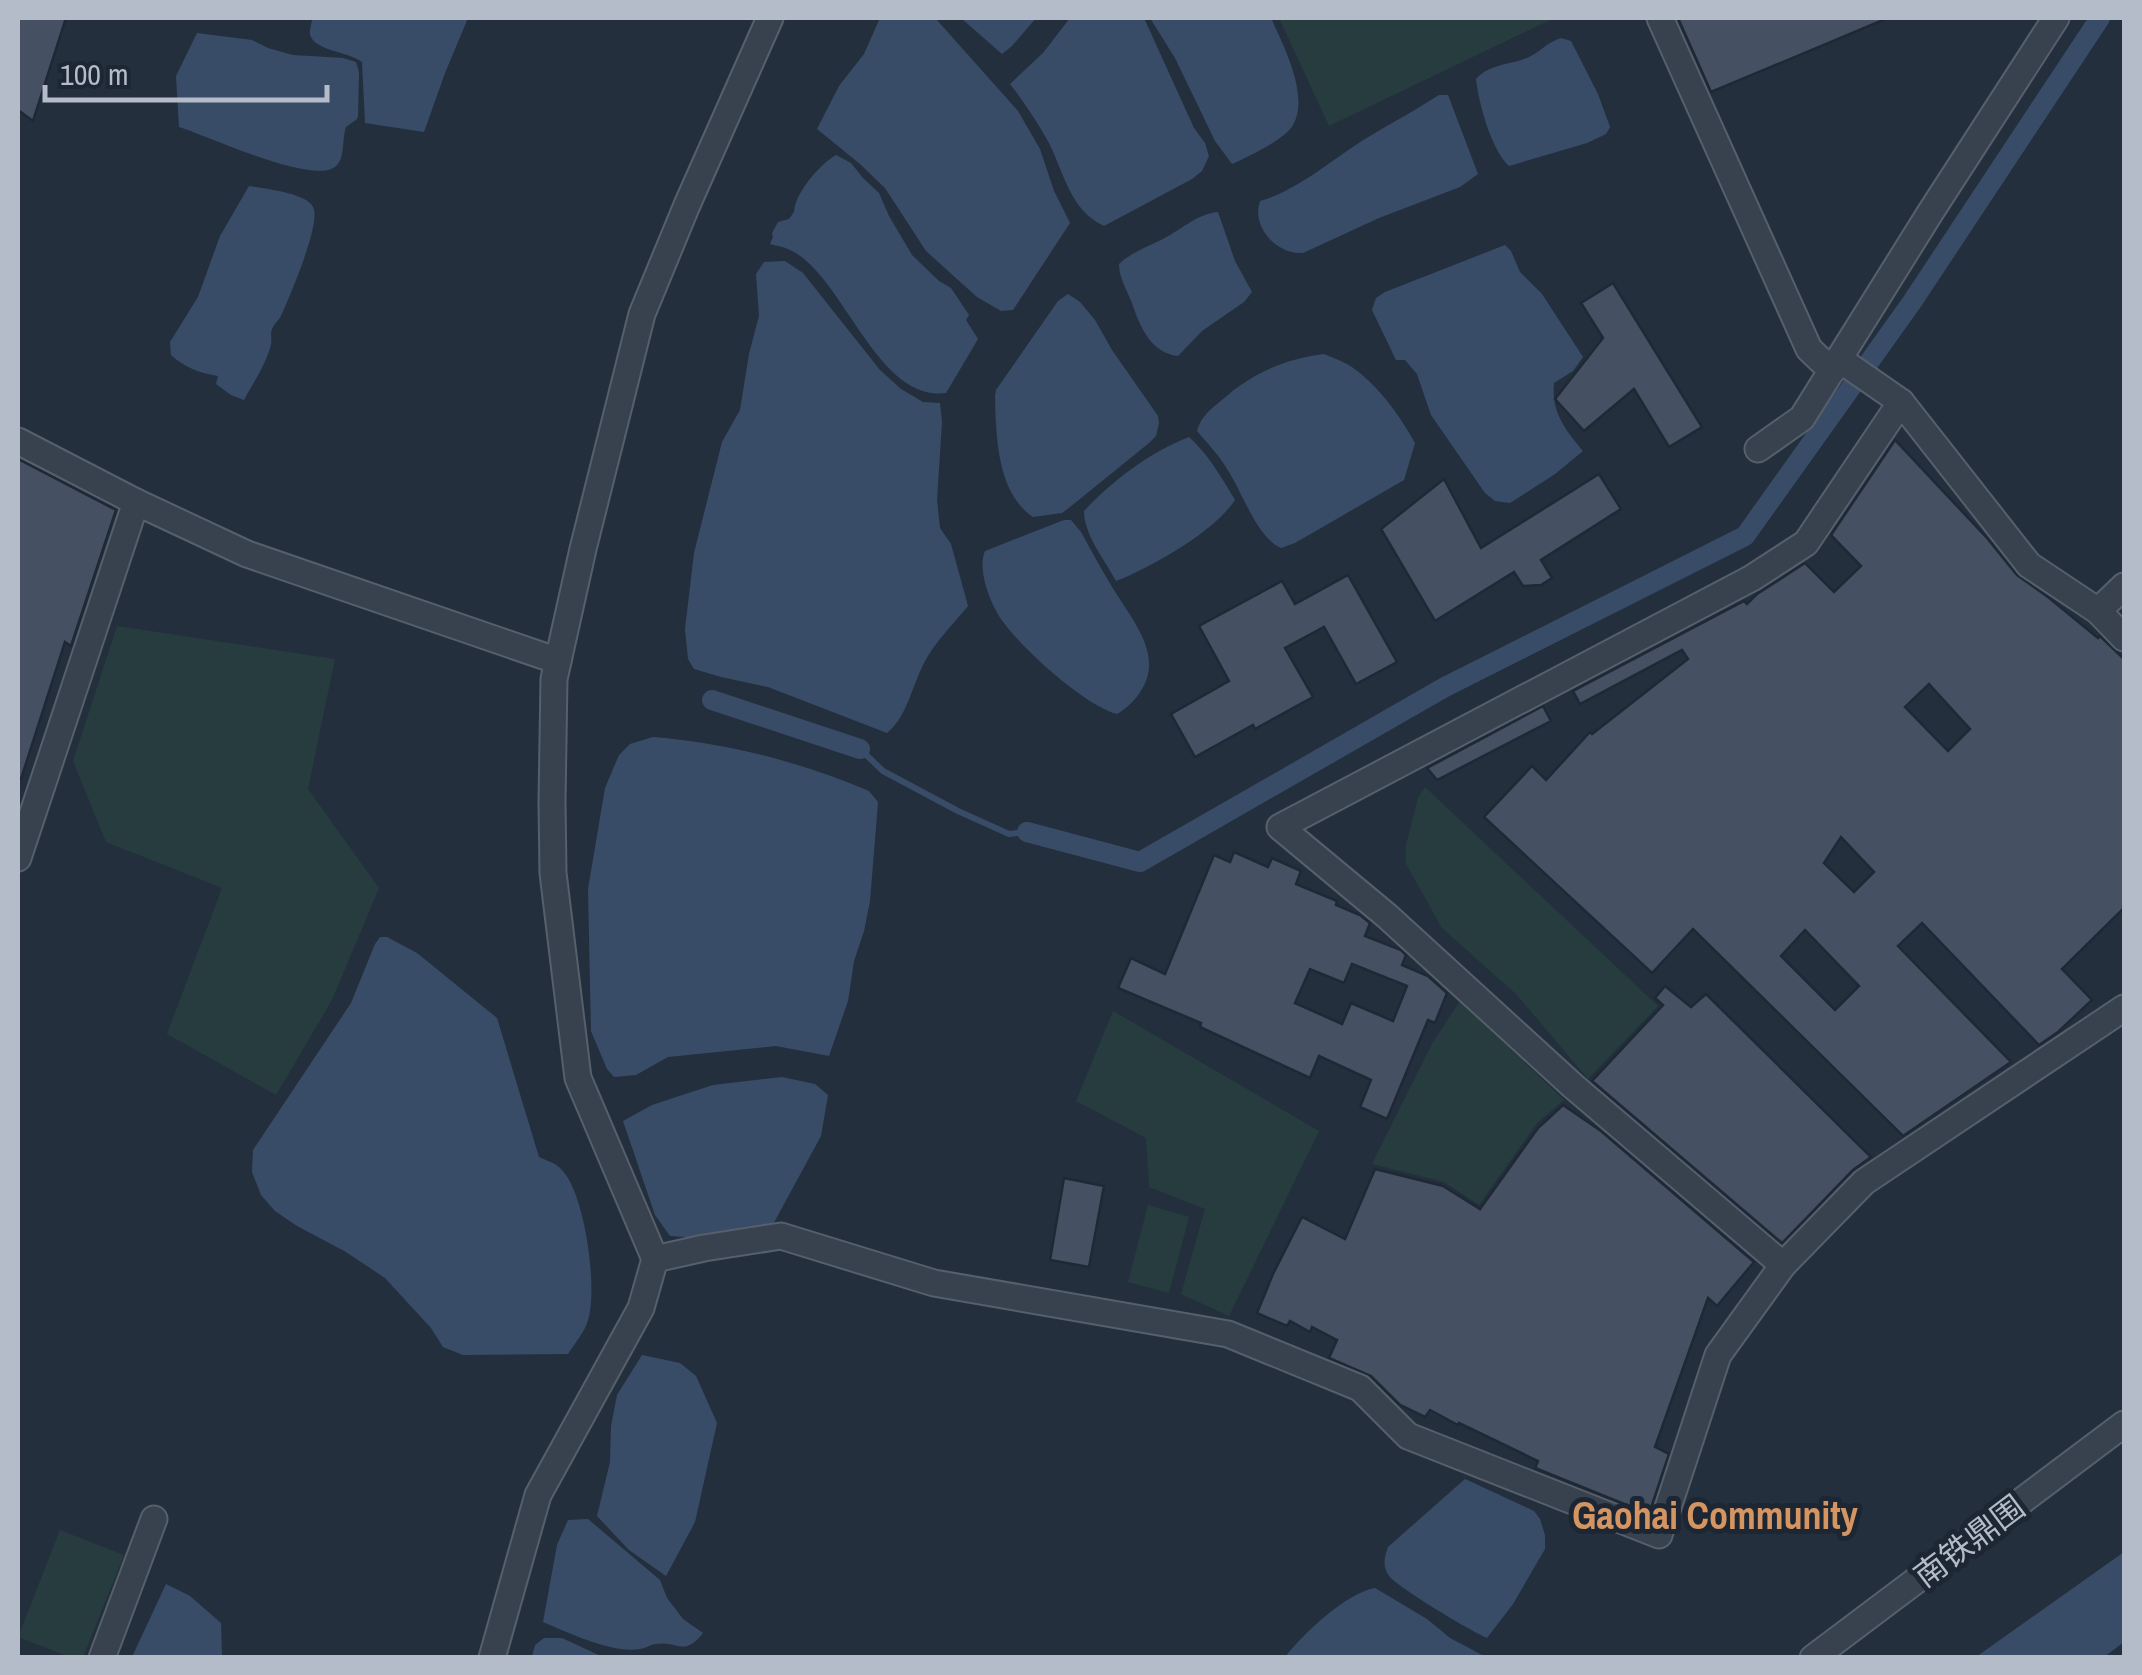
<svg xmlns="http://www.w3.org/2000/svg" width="2142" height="1675" viewBox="0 0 2142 1675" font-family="'Archivo Narrow','Noto Sans SC',sans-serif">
<rect width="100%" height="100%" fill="#242f3e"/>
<g fill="#263c3f">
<path d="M1279,18h275l-225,108z"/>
<path d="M117,626l218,33 -27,130 71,99 -47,112 -56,95 -109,-61 55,-146 -116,-46 -33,-81z"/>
<path d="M1425,787l233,219 -70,73 -72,-85 -74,-66 -36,-64v-19l12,-47z"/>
<path d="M1460,1001l104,99 -27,23 -58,82 -35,-23 -72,-18 61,-122z"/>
<path d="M1113,1011l206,120 -90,185 -48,-22 24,-85 -56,-22 -3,-49 -70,-37z"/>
<path d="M1148,1205l41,12 -20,76 -41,-11z"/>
<path d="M60,1530l64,25 -41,102h-13l-52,-20z"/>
</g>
<g fill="#394c67">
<path d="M313,18h155l-23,55 -21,59 -59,-9 -3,-61c-12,-10 -47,-11 -52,-27 -1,-3 2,-15 3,-17z"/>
<path d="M880,18l56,1 82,92 22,38 14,42 16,32 -57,87 -12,1 -24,-14 -51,-46 -41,-63 -25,-24 -43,-35 22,-43 25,-32z"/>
<path d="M961,18h75l-24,28 -10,8z"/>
<path d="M1070,18h74l50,110 11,15 4,13 -7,15 -10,8 -88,47c-34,-16 -40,-53 -55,-83 -12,-21 -24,-40 -39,-59l33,-31z"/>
<path d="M1150,18h121c12,27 39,78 22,107 -9,15 -45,32 -61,39l-17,-23 -40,-83z"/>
<path d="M197,33l55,7 16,8 25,7 50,3 13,4 3,10 -1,44 -1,3 -11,8c-4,11 -1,30 -9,38 -19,23 -131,-30 -158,-38l-3,-51z"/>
<path d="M1561,38l10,3 27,53 12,33 -4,7 -19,9 -78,23c-18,-17 -30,-62 -33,-87 16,-17 36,-13 55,-23 11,-6 17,-14 30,-18z"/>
<path d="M1439,95h9l30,79 -18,13 -81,31 -76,35c-26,2 -52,-26 -43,-52 41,-12 73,-43 110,-65 23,-14 46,-26 69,-41z"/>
<path d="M836,155l15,8 12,15 16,15 10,23 23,39 27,26 12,7 18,27 -3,5 12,19 -32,54c-69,9 -102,-116 -154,-142 -6,-4 -15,-5 -22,-7l3,-7 -1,-4 6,-11 11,-3 5,-7c1,-19 26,-48 42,-57z"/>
<path d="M249,186c16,3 57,7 64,21 9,15 -24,91 -32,109 -3,5 -7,8 -9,13 -2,5 0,10 -1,15 -4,19 -18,39 -27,56l-13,-5 -15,-11 2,-8c-18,-3 -33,-8 -47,-21l-1,-13 28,-45 22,-61z"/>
<path d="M1218,212l17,49 17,31 -8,10 -42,29 -24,25c-27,-3 -38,-29 -46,-53 -5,-13 -13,-25 -13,-39 13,-12 26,-16 42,-24 19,-9 35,-26 57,-28z"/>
<path d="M1505,245l6,6 9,21 22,22 41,63 -10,14 -19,12c-3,29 11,46 29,68l-28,23 -45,29 -15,-2 -10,-8 -54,-78 -14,-41 -12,-14h-9l-24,-50 4,-12 9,-6z"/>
<path d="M785,261l18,12 77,97 21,19 22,13 17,1 2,19 -5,78 3,28 11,16 17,62c-15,18 -33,36 -44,57 -12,23 -17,54 -37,70l-119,-46 -47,-10 -27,-8 -6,-10 -3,-30 9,-76 28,-111 18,-32 9,-56 10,-38 -3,-42 8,-12z"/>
<path d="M1068,294l12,8 15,18 17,30 46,66 1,7 -3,13 -7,7 -79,64 -8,6 -29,4c-36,-24 -37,-81 -38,-121l1,-6 62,-89z"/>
<path d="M1324,354c7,3 16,6 23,10 28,17 52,50 68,79l-11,37 -109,63 -14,5c-24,-10 -39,-57 -54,-79 -8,-14 -20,-26 -30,-38 4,-15 14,-22 25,-31 30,-27 63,-41 102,-46z"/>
<path d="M1189,437c19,17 33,41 46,63 -21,32 -83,67 -119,81 -11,-21 -32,-46 -32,-70 28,-30 66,-59 105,-74z"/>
<path d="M1064,520h7l10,12c10,18 20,37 31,55 13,21 37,51 37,76 1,21 -15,41 -32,51 -32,-8 -97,-67 -116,-95 -11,-16 -24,-50 -16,-68z"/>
<path d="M653,737c75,6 147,25 216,54l9,11 -8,99 -6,30 -10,30 -6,40 -19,55 -53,-10 -108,11 -32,18 -22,2 -7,-8 -16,-38 -3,-142 17,-101 14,-33 11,-11z"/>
<path d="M380,937h7l30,16 80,65 42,139c6,3 16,6 21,11 25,22 38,121 28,152 -3,12 -14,24 -20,34l-105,1 -20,-8 -12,-19 -46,-50 -39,-26 -49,-26 -22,-15 -14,-16 -9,-23 1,-22 98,-147 24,-59z"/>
<path d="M782,1077l33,7 13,11 -7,41 -50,92 -28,13 -73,-5 -15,-21 -32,-94 29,-16 61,-20z"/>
<path d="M642,1355l38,8 16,13 21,47 -22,99 -29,54 -37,-26 -32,-34 13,-54 1,-36 6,-31z"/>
<path d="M1465,1479l69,32 6,8 5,16v14l-32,55 -26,34c-15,-6 -88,-50 -97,-61 -8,-10 -6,-19 -2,-30z"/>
<path d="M588,1519l72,61 7,18 16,21 20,14c-20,25 -24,7 -48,11 -5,1 -9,4 -15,5 -27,5 -71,-16 -97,-27l14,-77 11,-25z"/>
<path d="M2124,1552v90l-20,15h-128z"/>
<path d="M166,1584l24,12 31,27 1,34h-90z"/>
<path d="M1375,1588l52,31 23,19 36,19h-201c18,-23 61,-64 90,-69z"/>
<path d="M544,1638h18l41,19h-71l3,-12z"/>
</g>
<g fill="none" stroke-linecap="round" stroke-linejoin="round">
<path stroke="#394c67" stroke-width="6" d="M860,749l23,22 75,40 51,23 18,-2"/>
<g stroke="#394c67" stroke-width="20">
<path d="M712,700l148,49"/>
<path d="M1027,832l113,30 305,-175 300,-151 167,-234 188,-284"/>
</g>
</g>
<g fill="#455162" stroke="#1f2835" stroke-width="2.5" fill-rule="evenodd">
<path d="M18,18h48l-33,103 -15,-11z"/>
<path d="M1678,18h210l-177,74z"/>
<path d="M1613,283l89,144 -33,20 -35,-58 -50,42 -29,-32 48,-61 -22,-35z"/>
<path d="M1895,440l92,98 30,37 31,22 50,41 2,-2 24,23v249l-62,61 30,31 -34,32 -19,13 -117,-122 -24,23 113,116 -108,74 -210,-207 -41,44 -168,-156 48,-51 14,14 44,-48 2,2 96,-75 -6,-9 -102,54 -7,-13 171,-90 3,3 10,-10 48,-31 29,29 27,-26 -30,-31zM1929,684l41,45 -22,22 -43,-44zM1841,837l33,35 -20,20 -30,-29zM1805,930l54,56 -24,24 -54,-54z"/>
<path d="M18,459l98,51 -45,136 -6,-4 -44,137 -3,-1z"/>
<path d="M1599,474l22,35 -80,51 11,18 -11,7 -18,1 -9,-14 -79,49 -54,-92 63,-50 37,69z"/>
<path d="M1348,575l49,87 -41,22 -32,-57 -39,21 28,49 -58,32 -2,-4 -58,32 -24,-43 58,-33 -30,-55 83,-45 13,23z"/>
<path d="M1543,706l8,15 -114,59 -10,-12z"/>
<path d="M1234,852l34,15 4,-9 29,13 -5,13 41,17 -1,4 24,10 10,8 -5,13 36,14 5,5 -4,10 26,11 19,17 -12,30 -7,-3 -41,99 -27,-12 11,-27 -52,-24 -9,22 -110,-51 1,-4 -83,-35 13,-30 34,16 49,-119 16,7zM1352,964l55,22 -14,35 -42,-18 -9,21 -47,-21 15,-34 34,14z"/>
<path d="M1665,986l26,21 15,-13 165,163 -18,13 -71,73 -190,-162 71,-76 -8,-7z"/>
<path d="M1563,1105l38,26 153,131 -37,44 -9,-8 -53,149 14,7 -20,60 -114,-46 3,-7 -79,-38 -1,2 -28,-15 -5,7 -25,-12 -29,-29 -42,-18 8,-18 -25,-13 -2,5 -20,-11 -3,5 -30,-13 16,-39 29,-57 43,22 30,-70 68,17 37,23 58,-81z"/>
<path d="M1064,1178l40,8 -15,81 -39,-7z"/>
</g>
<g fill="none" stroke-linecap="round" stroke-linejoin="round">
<defs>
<g id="minor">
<path d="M1660,18l149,331 23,22"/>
<path d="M1839,359l62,43 128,163 69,46 26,27"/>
<path d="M18,441l118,61 111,52 311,107"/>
<path d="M1758,449l44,-31 128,-205 126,-195"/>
<path d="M2098,611l26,-25"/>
<path d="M18,858l118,-356"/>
<path d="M655,1259l49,-11 77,-12 153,47 294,51 132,54 48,48 251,99 59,-180 65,-90 81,-83 260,-174"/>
<path d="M1783,1265l-210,-179 -186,-170 -107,-89 472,-249 54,-35 95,-141"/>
<path d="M102,1658l52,-139"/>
<path d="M492,1658l46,-163 103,-187 14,-49 -77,-181 -25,-205 -1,-71 2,-123 29,-130 59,-235 45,-109 83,-187"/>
<path d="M1813,1658l311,-234"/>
</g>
</defs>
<use href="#minor" stroke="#565f6c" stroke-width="29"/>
<use href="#minor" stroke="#38414e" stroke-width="25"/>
</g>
<g text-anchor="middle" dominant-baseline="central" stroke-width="10" stroke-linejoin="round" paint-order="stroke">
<g font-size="32" fill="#b4bcc9" stroke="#1d2633">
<text transform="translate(1969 1541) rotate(-37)">南铁鼎围</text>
</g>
<g font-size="38" font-weight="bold" fill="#d59563" stroke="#1d2633">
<text x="1715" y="1515">Gaohai Community</text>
</g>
</g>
<rect width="2142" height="1675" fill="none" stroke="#b4bcc9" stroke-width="40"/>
<path d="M45 85v15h282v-15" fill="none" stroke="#b4bcc9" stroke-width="5"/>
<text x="60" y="85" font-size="30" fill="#b4bcc9" stroke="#1d2633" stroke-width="8" paint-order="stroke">100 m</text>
</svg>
